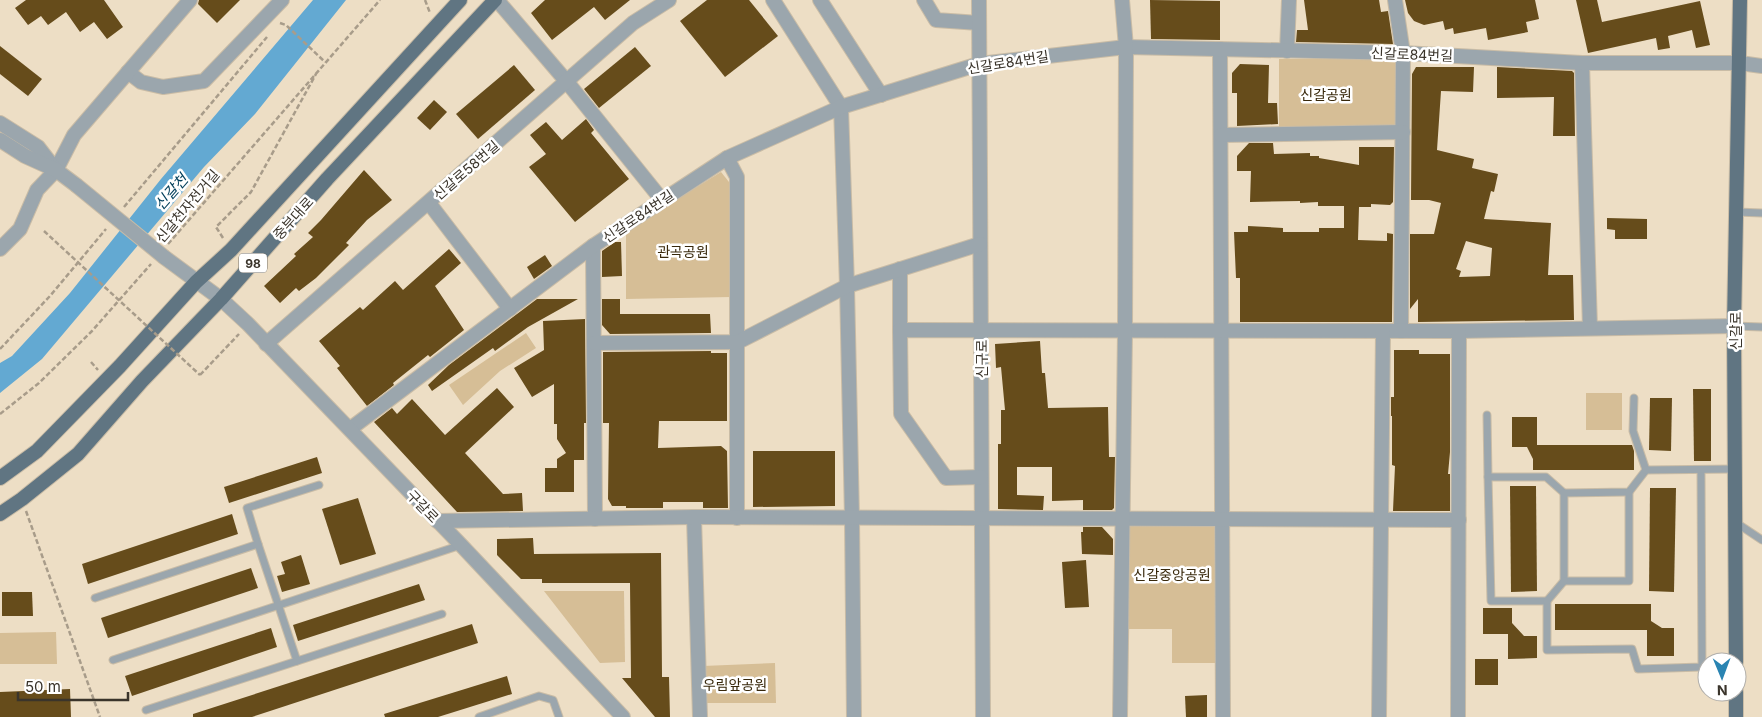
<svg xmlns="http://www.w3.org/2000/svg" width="1762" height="717" viewBox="0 0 1762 717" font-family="Inter,'Noto Sans KR',sans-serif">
<rect width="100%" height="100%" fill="#eddec5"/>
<g fill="#d6be96">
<path d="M1279,59h121l-2,67 -119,4z"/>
<path d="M721,172l8,10 2,115 -105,2v-68z"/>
<path d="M526,333l10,15 -36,23 -37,34 -14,-20z"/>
<rect x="1586" y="393" width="36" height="37"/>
<path d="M1122,518l101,1 -1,144h-50v-34h-51z"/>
<path d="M544,591h80l1,71 -25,1z"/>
<path d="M56,632l1,32h-57v-31z"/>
<path d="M775,663l1,40h-72l-1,-37z"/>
</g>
<path fill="#63a9d2" d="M313,0h33l-91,114 -51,53 -162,192 -42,34v-30l12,-7 58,-63 91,-114z"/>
<g fill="#664c1b" fill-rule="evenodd">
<path d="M26,0h78l19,27 -16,12 -13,-17 -14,10 -14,-20 -18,13 -7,-9 -13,9 -13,-17z"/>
<path d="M199,0h41l-23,23 -19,-19z"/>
<path d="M545,0h85l-25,20 -11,-13 -42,33 -21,-27z"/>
<path d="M707,0h42l29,36 -53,41 -45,-56z"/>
<path d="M1150,0l70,1v39l-69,-1z"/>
<path d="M1304,0h75l2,12 7,-1 5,33 -97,-2 1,-12h11z"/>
<path d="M1405,0h130l4,19 -13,3 2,10 -40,8 -2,-12 -32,6 -1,-6 -8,2 -2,-9 -19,4 -10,-4 -6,-8z"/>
<path d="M1576,0h21l5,22 98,-21 10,44 -14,3 -4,-18 -24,6 2,12 -12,2 -2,-12 -68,15z"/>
<path d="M0,46l42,33 -14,17 -28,-22z"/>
<path d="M635,47l16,19 -52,42 -15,-19z"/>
<path d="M1240,64l29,1 -1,38h9l1,21 -41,2v-33h-5v-20z"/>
<path d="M514,65l21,25 -57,49 -22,-25z"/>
<path d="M1416,67h58l-1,25 -32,-1 -4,59 37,9 -2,9 26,6 -4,18 -3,-1 -7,28 67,4 -3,52h25l1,45 -156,2v-23l-8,10v-75h24l7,-31 -12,-3h-18l1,-126zM1466,241l26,7 -2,28 -31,1 2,-6 -5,-2z"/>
<path d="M1497,67l75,4 2,2 1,63h-22l1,-39 -57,1z"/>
<path d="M434,100l13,12 -17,18 -13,-12z"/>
<path d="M586,119l8,11 -3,3 38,46 -54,43 -46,-55 17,-13 -16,-19 16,-13 16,18z"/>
<path d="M1249,143h24l1,11 36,-1v3h9v2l40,7v-18h35l-1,55 -3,3 -19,-1v3h-12l-1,33 29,1v-8l6,1 -1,88h-152v-44h-4l-2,-46h14v-6l35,2v4h36v-4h25v-22h-26v-4l-18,1v-2l-50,1 1,-31h-14v-15z"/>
<path d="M364,170l28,30 -25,20 -21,23 3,2 -33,33 -17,13 -3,-3 -16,15 -16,-17 32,-30 -2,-2 19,-17 -5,-4 13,-13z"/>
<path d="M1607,218l40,1v20h-32v-9l-8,-1z"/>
<path d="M615,242h6l1,34 -20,1v-26z"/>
<path d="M449,249l12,14 -26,23 29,44 -34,27 -2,-2 -35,28 1,2 -27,21 -30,-38 3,-2 -21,-25 41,-34 3,3 32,-29 8,9z"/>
<path d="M545,255l7,11 -18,13 -7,-12z"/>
<path d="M537,299h41l-50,28 -33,24 -2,-3 -61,43 -4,-6 21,-20z"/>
<path d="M602,299h18v15h90l1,19 -101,1 -8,-9z"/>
<path d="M585,319l1,104h-2v37h-10v32h-29v-24h12v-9l9,-6 -9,-14v-15h-3v-40l-22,13 -18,-29 30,-18 -1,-29z"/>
<path d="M1040,341l2,32h3l3,35 60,-1 1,50h6l-1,51 -2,2h-29v-10l-31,1v-34h-35v28l27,1 -1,14 -45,-1v-65h3v-34h4l-4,-43 -5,1 -1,-24z"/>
<path d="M1394,350h25v4h31v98l-2,22h2v37h-57l2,-45 -3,-1v-49h-1v-19h3z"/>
<path d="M711,351v2h16v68h-68l-1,27 63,-2 6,5 1,57h-25v-6h-40v6h-37v-2h-14l-4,-7 1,-76h-6v-71z"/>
<path d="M497,388l17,19 -49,46 38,41 19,-1 1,18 -66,1 -83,-90 18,-14 5,6 15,-15 33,36z"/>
<path d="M1693,389h18v72h-17z"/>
<path d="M1650,398h22l-1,53 -22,-1z"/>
<path d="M1512,417h25v28h95l2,6v19h-101v-11l-6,-12h-15z"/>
<path d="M753,451h82v55l-82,1z"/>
<path d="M317,457l5,16 -93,30 -5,-16z"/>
<path d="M1510,486h26l1,105 -26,1z"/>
<path d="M1650,488h26l-2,104 -25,-1z"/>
<path d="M358,498l18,56 -36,11 -18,-56z"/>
<path d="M232,514l6,20 -150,50 -6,-20z"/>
<path d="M1083,527h19l11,12v16l-31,-1 -1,-22h2z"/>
<path d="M533,538l1,16 127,-1 1,124h7l1,40h-15l-33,-39h9l-1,-95h-88v-4h-21l-24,-24v-16z"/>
<path d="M301,555l9,29 -28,8 -5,-16 8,-2 -4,-12z"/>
<path d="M1086,560l3,47 -24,1 -3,-46z"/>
<path d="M251,568l7,20 -150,50 -7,-20z"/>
<path d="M419,584l6,16 -127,41 -5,-16z"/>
<path d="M2,592h30l1,24h-31z"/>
<path d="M1555,604h96v17l11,7h12v28h-27v-26h-92z"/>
<path d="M1483,608h29v15l12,13h13v22l-29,1v-25h-25z"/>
<path d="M472,624l6,19 -226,74h-59v-3z"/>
<path d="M271,628l6,19 -145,49 -7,-20z"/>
<rect x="1475" y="659" width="23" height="26"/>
<path d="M507,676l5,18 -74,23h-53l-1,-3z"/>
<path d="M70,689l1,28h-71v-25z"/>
<path d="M1207,695v22h-21l-1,-21z"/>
</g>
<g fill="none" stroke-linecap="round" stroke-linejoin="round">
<defs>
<g id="service">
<path d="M1737,212l25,1"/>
<path d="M1734,326l28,1"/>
<path d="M1634,398l-1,33 13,39 -17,22 -65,1 -18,-16h-58l3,124h56v49l85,-1 6,20 64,-2 -1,-197"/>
<path d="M1487,415l1,62"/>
<path d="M1646,470l89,-1"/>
<path d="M1564,493v88h65v-89"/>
<path d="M1735,522l27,18"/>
<path d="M258,544l-11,-36 72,-23"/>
<path d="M95,598l163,-54 39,117"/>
<path d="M1547,601l17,-20"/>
<path d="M113,660l348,-115"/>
<path d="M146,710l296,-96"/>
<path d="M479,717l60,-21 14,4 6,17"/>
</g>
<g id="minor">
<path d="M497,0l70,82 95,118"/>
<path d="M773,0l68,107 6,179 5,232 2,199"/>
<path d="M820,0l61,95"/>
<path d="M924,0l12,20 43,3"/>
<path d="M979,0l4,717"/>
<path d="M1395,0l8,53 -2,278"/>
<path d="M1220,49l3,668"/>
<path d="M1287,51l2,-51"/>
<path d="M1582,63l8,265"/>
<path d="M128,72l13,10 22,5 41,-6 78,-81"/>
<path d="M1221,135l182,-3"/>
<path d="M727,158l10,19v341"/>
<path d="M429,203l81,106"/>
<path d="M593,246l2,273"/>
<path d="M0,249l20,-20 17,-39 19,-20 18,-35 116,-135"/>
<path d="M900,269v61"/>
<path d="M594,343l144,-1 109,-56 133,-42"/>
<path d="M350,429l243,-183 134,-88 114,-51 138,-43 147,-17 277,6 179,10h158l22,3"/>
<path d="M981,477l-35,1 -45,-64 -1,-84 559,1 275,-5"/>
<path d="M694,517l6,200"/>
<path d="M437,521l257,-4 765,3"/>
<path d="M1120,717l5,-386 1,-284 -4,-47"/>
<path d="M1379,717l4,-386"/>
<path d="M1458,717l1,-386"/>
</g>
<g id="tertiary">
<path d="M0,123l38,24 17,22"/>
<path d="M0,140l25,16 31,14 20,15"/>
<path d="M164,257l57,42 27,25 213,221 162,172"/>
<path d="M266,344l367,-321 36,-23"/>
</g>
<g id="primary">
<path d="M0,478l37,-27 83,-85 76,-84 35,-32 229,-250"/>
<path d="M0,514l22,-15 56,-45 64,-73 79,-82 106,-120 168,-179"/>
<path d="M1736,662l-2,-336 6,-326"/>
<path d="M1736,692v25"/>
</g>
</defs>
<use href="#service" stroke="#c9bca6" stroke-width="9"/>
<use href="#minor" stroke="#c9bca6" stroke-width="16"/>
<use href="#tertiary" stroke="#c9bca6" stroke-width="16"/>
<use href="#primary" stroke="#c9bca6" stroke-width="16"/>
<g stroke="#a89c8a" stroke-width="2.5" stroke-dasharray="5 2.5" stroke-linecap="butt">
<path d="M425,0l5,13"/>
<path d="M280,23l6,2 39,37"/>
<path d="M124,207l143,-170"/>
<path d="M223,238l-7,-11 35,-35 65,-118"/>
<path d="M168,244l212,-244"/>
<path d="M0,349l50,-53 56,-67"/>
<path d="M91,362l7,8"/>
<path d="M200,375l39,-41"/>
<path d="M0,414l39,-31 53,-52 59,-67"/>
<path d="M26,511l74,206"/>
</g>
<use href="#service" stroke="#9ba6ad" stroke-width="7"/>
<use href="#minor" stroke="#9ba6ad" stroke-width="14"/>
<use href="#tertiary" stroke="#9ba6ad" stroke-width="14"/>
<use href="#primary" stroke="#607582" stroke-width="14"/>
<defs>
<path id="tertiary-bridge" d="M76,185l88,72"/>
</defs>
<use href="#tertiary-bridge" stroke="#c9bca6" stroke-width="16" stroke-linecap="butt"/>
<path stroke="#a89c8a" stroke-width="2.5" stroke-dasharray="5 2.5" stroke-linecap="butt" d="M44,231l156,144"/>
<use href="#tertiary-bridge" stroke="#9ba6ad" stroke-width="14"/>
</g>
<g text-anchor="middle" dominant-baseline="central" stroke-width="5" stroke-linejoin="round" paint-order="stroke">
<rect fill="#fff" stroke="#75716b" stroke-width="1" x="239" y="253.5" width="28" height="19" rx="4"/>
<g font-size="12" font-weight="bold" fill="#3a342b">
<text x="253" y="263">98</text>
</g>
<g font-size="14" fill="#3a342b" stroke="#fff">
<text transform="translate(1412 54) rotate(2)">신갈로84번길</text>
<text transform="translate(1008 62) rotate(-9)">신갈로84번길</text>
<text transform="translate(466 170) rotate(-41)">신갈로58번길</text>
<text transform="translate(187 206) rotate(-50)">신갈천자전거길</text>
<text transform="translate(638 216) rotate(-34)">신갈로84번길</text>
<text transform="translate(293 218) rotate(-48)">중부대로</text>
<text transform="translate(1735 331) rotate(-90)">신갈로</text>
<text transform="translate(981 359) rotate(-90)">신구로</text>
<text transform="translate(423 506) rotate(46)">구갈로</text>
</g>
<g font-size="14" fill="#38280b" stroke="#fff">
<text x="1326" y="94">신갈공원</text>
<text x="683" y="251">관곡공원</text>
<text x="1172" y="574">신갈중앙공원</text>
<text x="735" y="684">우림앞공원</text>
</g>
<g font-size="15" font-style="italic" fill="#003e5a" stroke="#fff">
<text transform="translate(171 192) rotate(-49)">신갈천</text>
</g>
</g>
<g transform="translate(1722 677) rotate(179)"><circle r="24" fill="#ffffff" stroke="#b0aeaa"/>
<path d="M0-4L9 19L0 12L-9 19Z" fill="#2a84b2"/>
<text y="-8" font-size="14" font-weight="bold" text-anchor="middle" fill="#3a342b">N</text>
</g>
<path d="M18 692v8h110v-8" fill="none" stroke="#3a342b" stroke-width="2.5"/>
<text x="25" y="692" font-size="15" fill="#3a342b" stroke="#ffffff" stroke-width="4" paint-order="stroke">50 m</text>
</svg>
